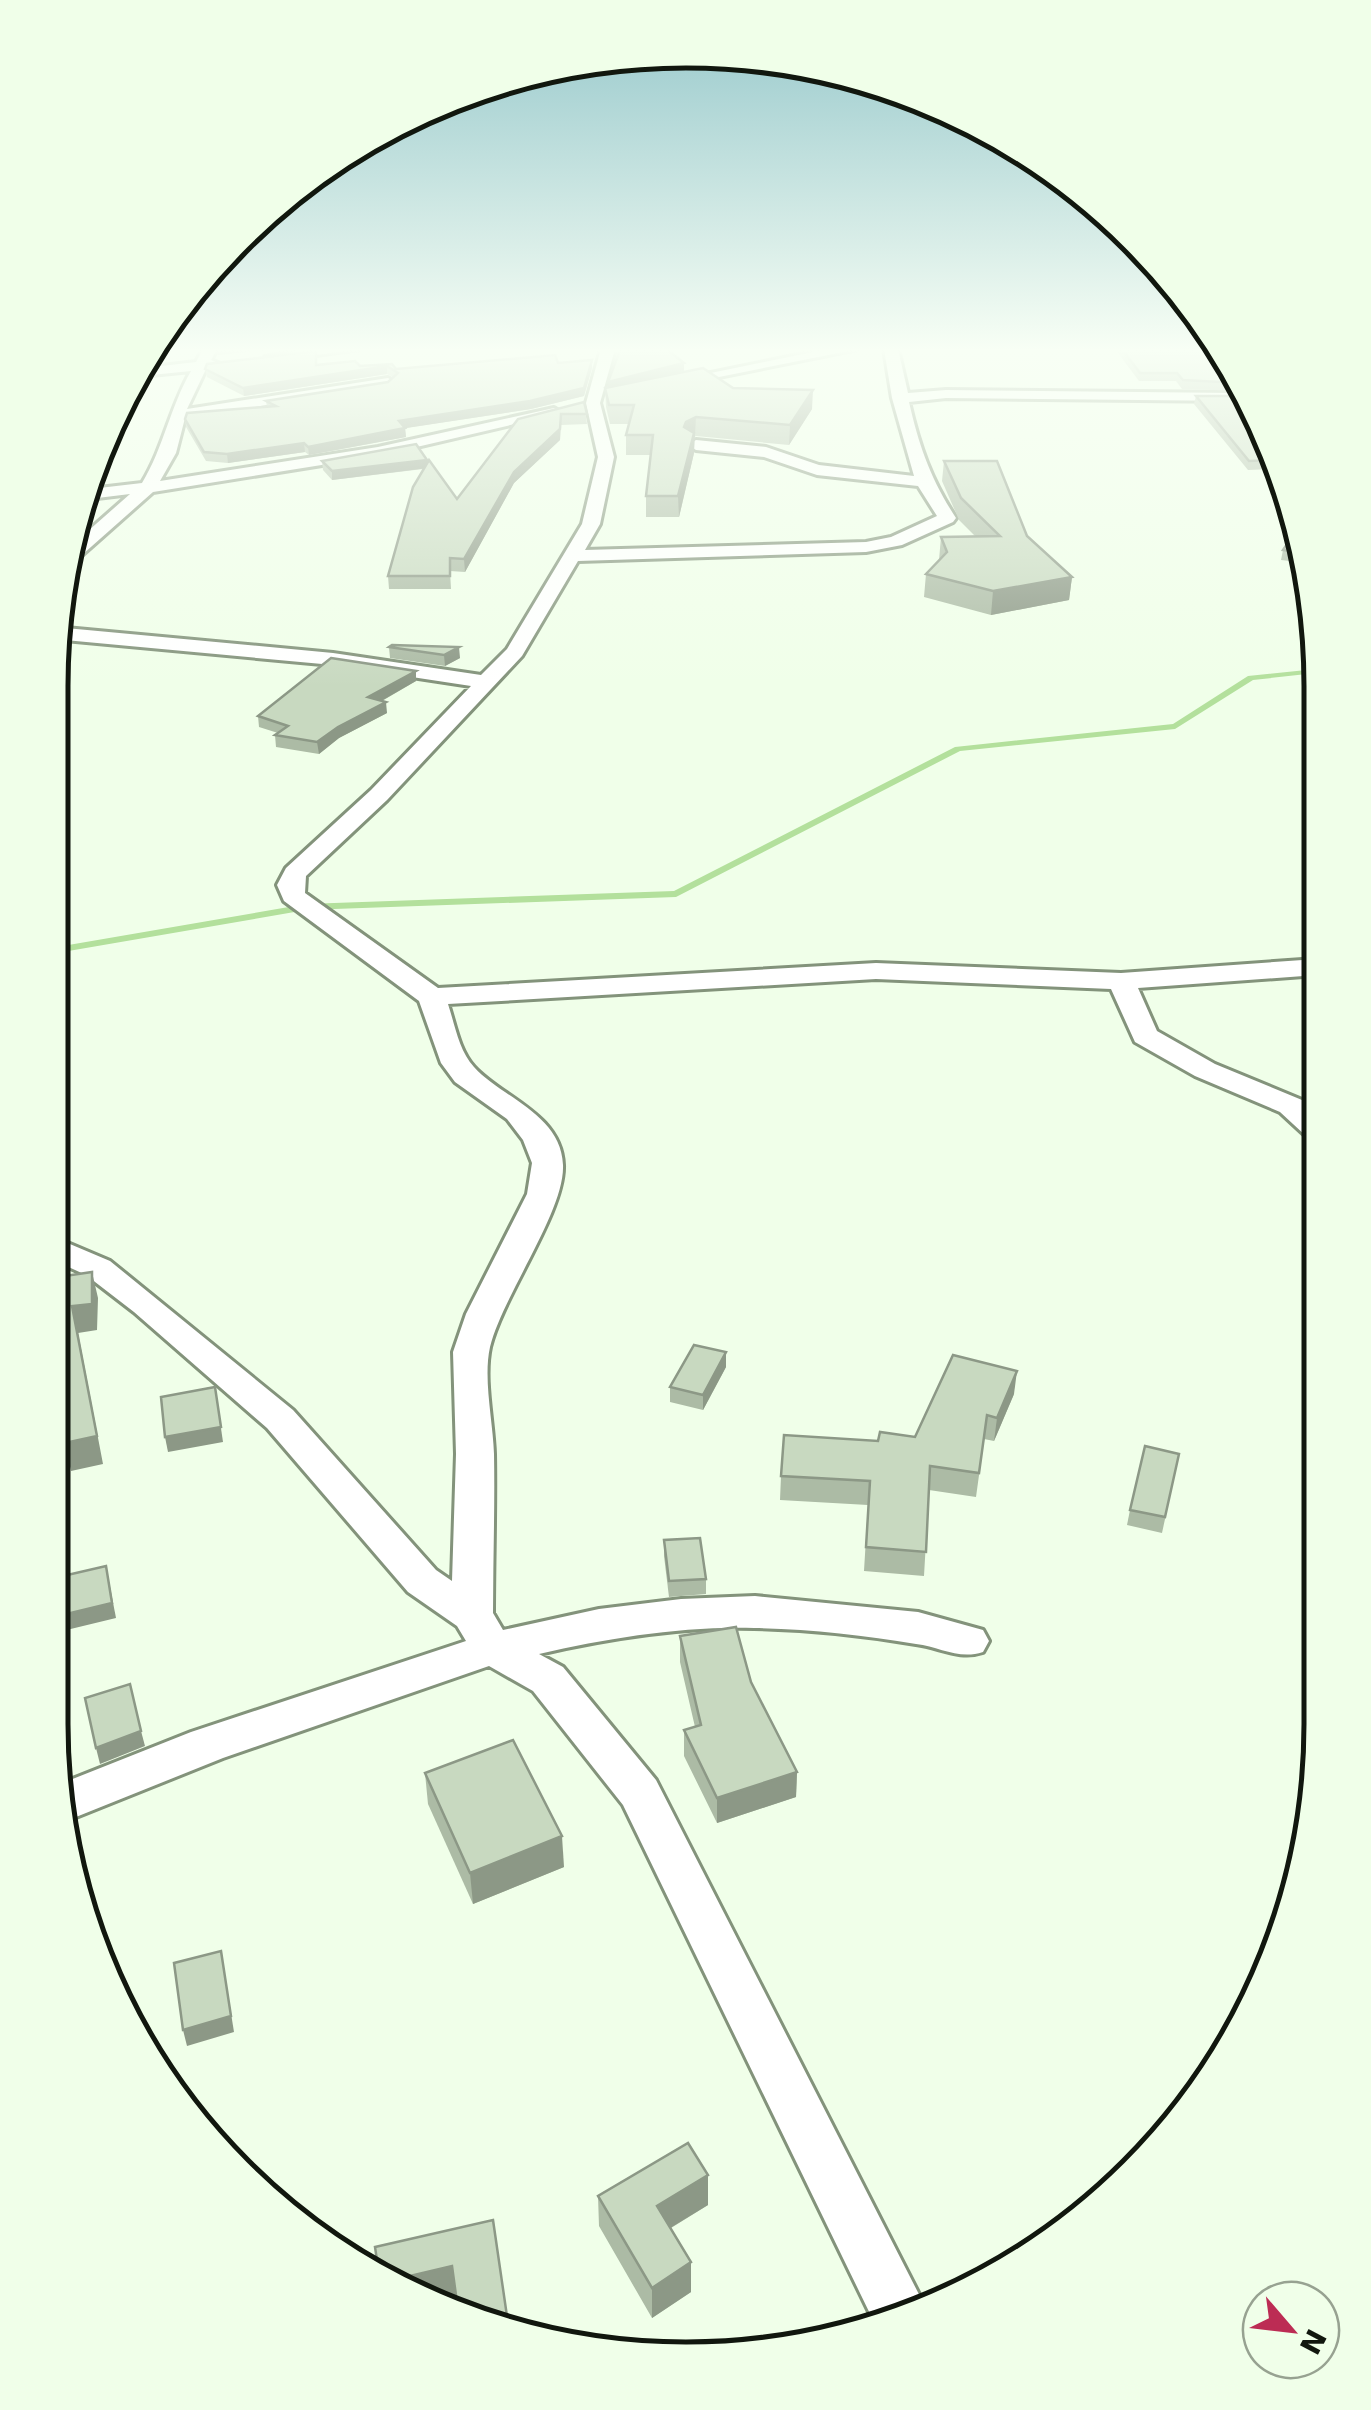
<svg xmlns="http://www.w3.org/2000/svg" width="1371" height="2410" viewBox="0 0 1371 2410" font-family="'DejaVu Sans',sans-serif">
<rect width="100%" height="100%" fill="#f0ffe9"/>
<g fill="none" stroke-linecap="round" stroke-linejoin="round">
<path fill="#b3e09c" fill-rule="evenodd" d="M1316,669v4l-63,7 -78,49 -215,22 -284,146 -370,13 -255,44v-6l255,-44 368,-13 281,-144 218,-23 75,-48z"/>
<defs>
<g id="minor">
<path d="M203,349h14l-6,11 9,4 -14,5 -19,40 201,-31 7,4 -7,4 -203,32 -9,35 -16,28 218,-34 176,-39 8,5 -184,43 -225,36 -79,70 -7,1 4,-17 59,-52 -49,6 1,-10 60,-7c22,-36 28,-76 49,-112l-60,6 4,-8 61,-7z"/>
<path d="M307,349h53l-88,12 -7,-4z"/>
<path d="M601,349h14l-15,54 14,54 -14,67 -15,26 281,-8 25,-5 46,-21 -19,-30 -101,-11 -53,-18 -68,-7 -8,-5 8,-5 70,7 53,18 95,11 -22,-78 -8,-49h14l10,44 38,-3 291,3 7,4 -7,4 -291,-3 -37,4c10,44 22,78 47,116l-3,4 -51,23 -36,7 -288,9 -56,95 -135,144 -81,76 -1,17 133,95 438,-25 245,10 196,-14v16l-179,13 19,43 58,33 87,36 15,13v25l-11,-2 -26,-24 -85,-36 -60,-34 -24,-53 -235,-10 -428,25c7,21 11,47 26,63 28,31 87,47 89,98 2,46 -60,130 -73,182 -7,32 3,74 4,107 1,53 -1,106 -1,159l10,17 96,-21 82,-10 74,-3 163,16 65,18 6,11 -6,11c-24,8 -43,-5 -67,-8 -52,-9 -109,-15 -162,-16 -72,-2 -145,10 -215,26l24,13 93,113 272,532 -53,12 -252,-519 -90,-114 -44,-25 -266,92 -157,63 -6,-37 131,-52 275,-91 -9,-15 -49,-34 -141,-164 -133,-116 -48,-37 -35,-16v-23l59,25 183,149 143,160 16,11 4,-127 -3,-102 13,-38 61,-120 5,-31 -9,-23 -16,-21 -52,-37 -14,-19 -22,-62 -135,-100 -7,-16 9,-17 85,-78 100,-104 -138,-21 -279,-26 1,-12 278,26 148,22 26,-26 75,-125 16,-67 -12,-54z"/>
<path d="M827,349h31l-189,38 -7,-4z"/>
</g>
</defs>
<use href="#minor" stroke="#83937b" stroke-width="6"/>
<use href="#minor" fill="#fff" fill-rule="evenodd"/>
</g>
<g fill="#acbba5">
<path d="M1115,349h107l21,42 -61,-2 -6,-8h-37z"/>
<path d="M558,363l34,5 -8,28 -53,13 -126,19 1,9 -85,16 -12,2 -4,-3 -77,11 -22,-2 -20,-34 -1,-8 82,-12 -1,-6 122,-19 5,-5 -6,-3 -143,22 -37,-19 -2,-8 187,-5 4,5z"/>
<path d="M684,371l49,17 79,21 -23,36 -93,-9 -2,1v16l-15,64h-33v-21l5,-41h-25v-20l3,-11h-19l-4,-17 -1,-19z"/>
<path d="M1196,396h50l41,85 22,95 -3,15 -8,-29 -17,-2 2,-10 8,-12 -19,-69 -24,1 -54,-66z"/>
<path d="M584,402l3,22 -26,1 -1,15 -46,43 -49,89 -15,-1 1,18h-62l-1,-13 35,-107 -91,11 -9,-10 -1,-9 105,-1v3l30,36 61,-80z"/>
<path d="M944,461l128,116 -3,23 -78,15 -67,-18 2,-23 13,-14 2,-23h35l-17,-17 -17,-39z"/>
<path d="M389,647l71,11 -15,8 -55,-8z"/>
<path d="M416,671v10l-34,20 5,12 -48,25 -20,16 -43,-7 -1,-12 3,-2 -19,-6 -1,-11z"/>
<path d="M726,1352v15l-23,43 -33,-8v-15z"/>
<path d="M1014,1394l-20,47 -10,-2 -8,58 -47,-7 -5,86 -60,-5 4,-66 -88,-5 1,-24 97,-35 37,-4z"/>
<path d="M1179,1454l-17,79 -35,-8 3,-15z"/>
<path d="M1314,1473l5,1v90l-16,-13 4,-48z"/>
<path d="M664,1540l42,39v15l-37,3 -5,-41z"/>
<path d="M680,1636l71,46 46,90 -1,25 -79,26 -33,-67v-26l11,-3 -15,-65z"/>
<path d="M425,1773l139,94 -91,37 -45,-100z"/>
<path d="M708,2175v30l-37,23 20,34v30l-39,26 -53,-92 -1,-30z"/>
</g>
<g fill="#8c9886">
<path d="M217,349h59l-58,6z"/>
<path d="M592,360v8l-8,28 -53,13 -131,20 -1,-8z"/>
<path d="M684,363v8l-76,19v-8z"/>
<path d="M387,366v8l-143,22 -1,-8z"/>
<path d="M813,390l-1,19 -23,36 1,-20z"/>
<path d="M561,414l-1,26 -46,43 -49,89 -1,-13 50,-87z"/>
<path d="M696,417l-2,36 -15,64 -1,-21 6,-69 2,-5z"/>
<path d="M405,428l1,9 -97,18 -1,-8z"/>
<path d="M304,443l1,9 -77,11 -1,-9z"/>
<path d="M427,460l1,8 -96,12v-9z"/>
<path d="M1072,577l-3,23 -78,15 2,-24z"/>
<path d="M459,647l1,11 -15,8 -1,-11z"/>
<path d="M416,671v10l-47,27 -1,-11z"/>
<path d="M386,702l1,11 -48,25 -20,16 -2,-12 21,-15z"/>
<path d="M92,1272l6,26 -1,32 -19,3 25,131 -32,7 -6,-28 7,-137z"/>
<path d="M726,1352v15l-23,43v-15z"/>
<path d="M1017,1371l-3,23 -20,47 3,-23z"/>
<path d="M57,1377l6,27 -13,3v-28z"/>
<path d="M215,1387l8,55 -55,10 -3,-15z"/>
<path d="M106,1566l10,52 -66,16v-16z"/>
<path d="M141,1731l4,15 -45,18 -4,-16z"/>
<path d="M797,1772l-1,25 -79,26v-25z"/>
<path d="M562,1836l2,31 -91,37 -3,-31z"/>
<path d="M221,1951l13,81 -47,14 -4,-16z"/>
<path d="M708,2175v30l-51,31v-30z"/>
<path d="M691,2262v30l-39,26v-30z"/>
<path d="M452,2266l4,30 -18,5 -45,-21z"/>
</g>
<g fill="#c8d9c0" stroke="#8c9886" stroke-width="2.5">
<path d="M666,349l18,14 -76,19 12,-32z"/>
<path d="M1122,349h100l17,34 -56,-3 -6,-7h-37z"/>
<path d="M316,351v14l39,-4 5,5 32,-2 4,5 159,-14 3,8 34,-3 -8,28 -54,13 -131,20 6,7 -97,19 -4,-4 -77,11 -23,-2 -19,-33 2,-6 89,-7 -10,-5 122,-19 10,-9 -11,-7 -144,22 -38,-19 2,-5z"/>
<path d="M703,368l30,20 80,2 -23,35 -94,-8 -10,5 -2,5 10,6 -16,63h-32l7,-61h-27l8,-30h-25l-4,-17z"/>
<path d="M1196,396h50l41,85 22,94 -1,6 -8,-29 -17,-2 11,-16 -21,-74 -24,1z"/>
<path d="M584,402l3,12h-26l-1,15 -46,43 -50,87 -14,-1v18h-62l25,-89 16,-27 28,39 61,-80z"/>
<path d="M416,444l11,16 -95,11 -10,-10z"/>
<path d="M944,461h53l30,75 45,41 -79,14 -67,-17 21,-22 -6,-15 59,-1 -39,-38z"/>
<path d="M392,645l67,2 -15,8 -55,-8z"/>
<path d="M331,658l85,13 -48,26 18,5 -48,25 -21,15 -42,-7 13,-9 -30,-10z"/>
<path d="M92,1272v32l-20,2 25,130 -32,7 -8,-66 -7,2 1,-101z"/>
<path d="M694,1345l32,7 -23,43 -33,-8z"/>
<path d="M953,1355l64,16 -20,47 -10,-3 -8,58 -49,-7 -4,86 -60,-5 4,-66 -89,-5 3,-41 94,6 2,-9 35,5z"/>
<path d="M215,1387l6,40 -56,10 -4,-40z"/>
<path d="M1145,1446l34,8 -14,63 -35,-7z"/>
<path d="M1314,1473l5,1v53l-9,-6z"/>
<path d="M700,1538l6,41 -37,2 -5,-41z"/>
<path d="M106,1566l6,37 -62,15v-39z"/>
<path d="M736,1627l15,55 46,90 -80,26 -33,-68 17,-5 -21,-89z"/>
<path d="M130,1684l11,47 -45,17 -11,-50z"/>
<path d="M513,1740l49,96 -92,37 -45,-100z"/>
<path d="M221,1951l10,65 -48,14 -9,-67z"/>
<path d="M688,2143l20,32 -51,31 34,56 -39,26 -54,-92z"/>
<path d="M493,2220l16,110 -4,1 -47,-21 -6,-44 -59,14 -14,-6 -4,-27z"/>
</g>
<linearGradient id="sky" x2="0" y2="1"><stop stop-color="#93c6ca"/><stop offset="0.51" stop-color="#f8fff5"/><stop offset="1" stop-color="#f8fff5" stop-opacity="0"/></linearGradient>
<rect width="1371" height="687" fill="url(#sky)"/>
<path d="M0 0H1371V2410H0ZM686 68H686A618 618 0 0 1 1304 686V1724A618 618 0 0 1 686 2342H686A618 618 0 0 1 68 1724V686A618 618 0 0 1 686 68Z" fill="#f0ffe9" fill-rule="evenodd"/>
<path fill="none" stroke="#11170e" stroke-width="5" d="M686 68H686A618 618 0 0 1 1304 686V1724A618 618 0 0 1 686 2342H686A618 618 0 0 1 68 1724V686A618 618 0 0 1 686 68Z"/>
<g transform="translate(1291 2330) rotate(118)"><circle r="48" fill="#f0ffe9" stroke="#97a291" stroke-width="2.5"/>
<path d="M0-8L18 38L0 25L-18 38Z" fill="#bc2c54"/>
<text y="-15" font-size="28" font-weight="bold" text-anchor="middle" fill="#11170e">N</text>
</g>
</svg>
